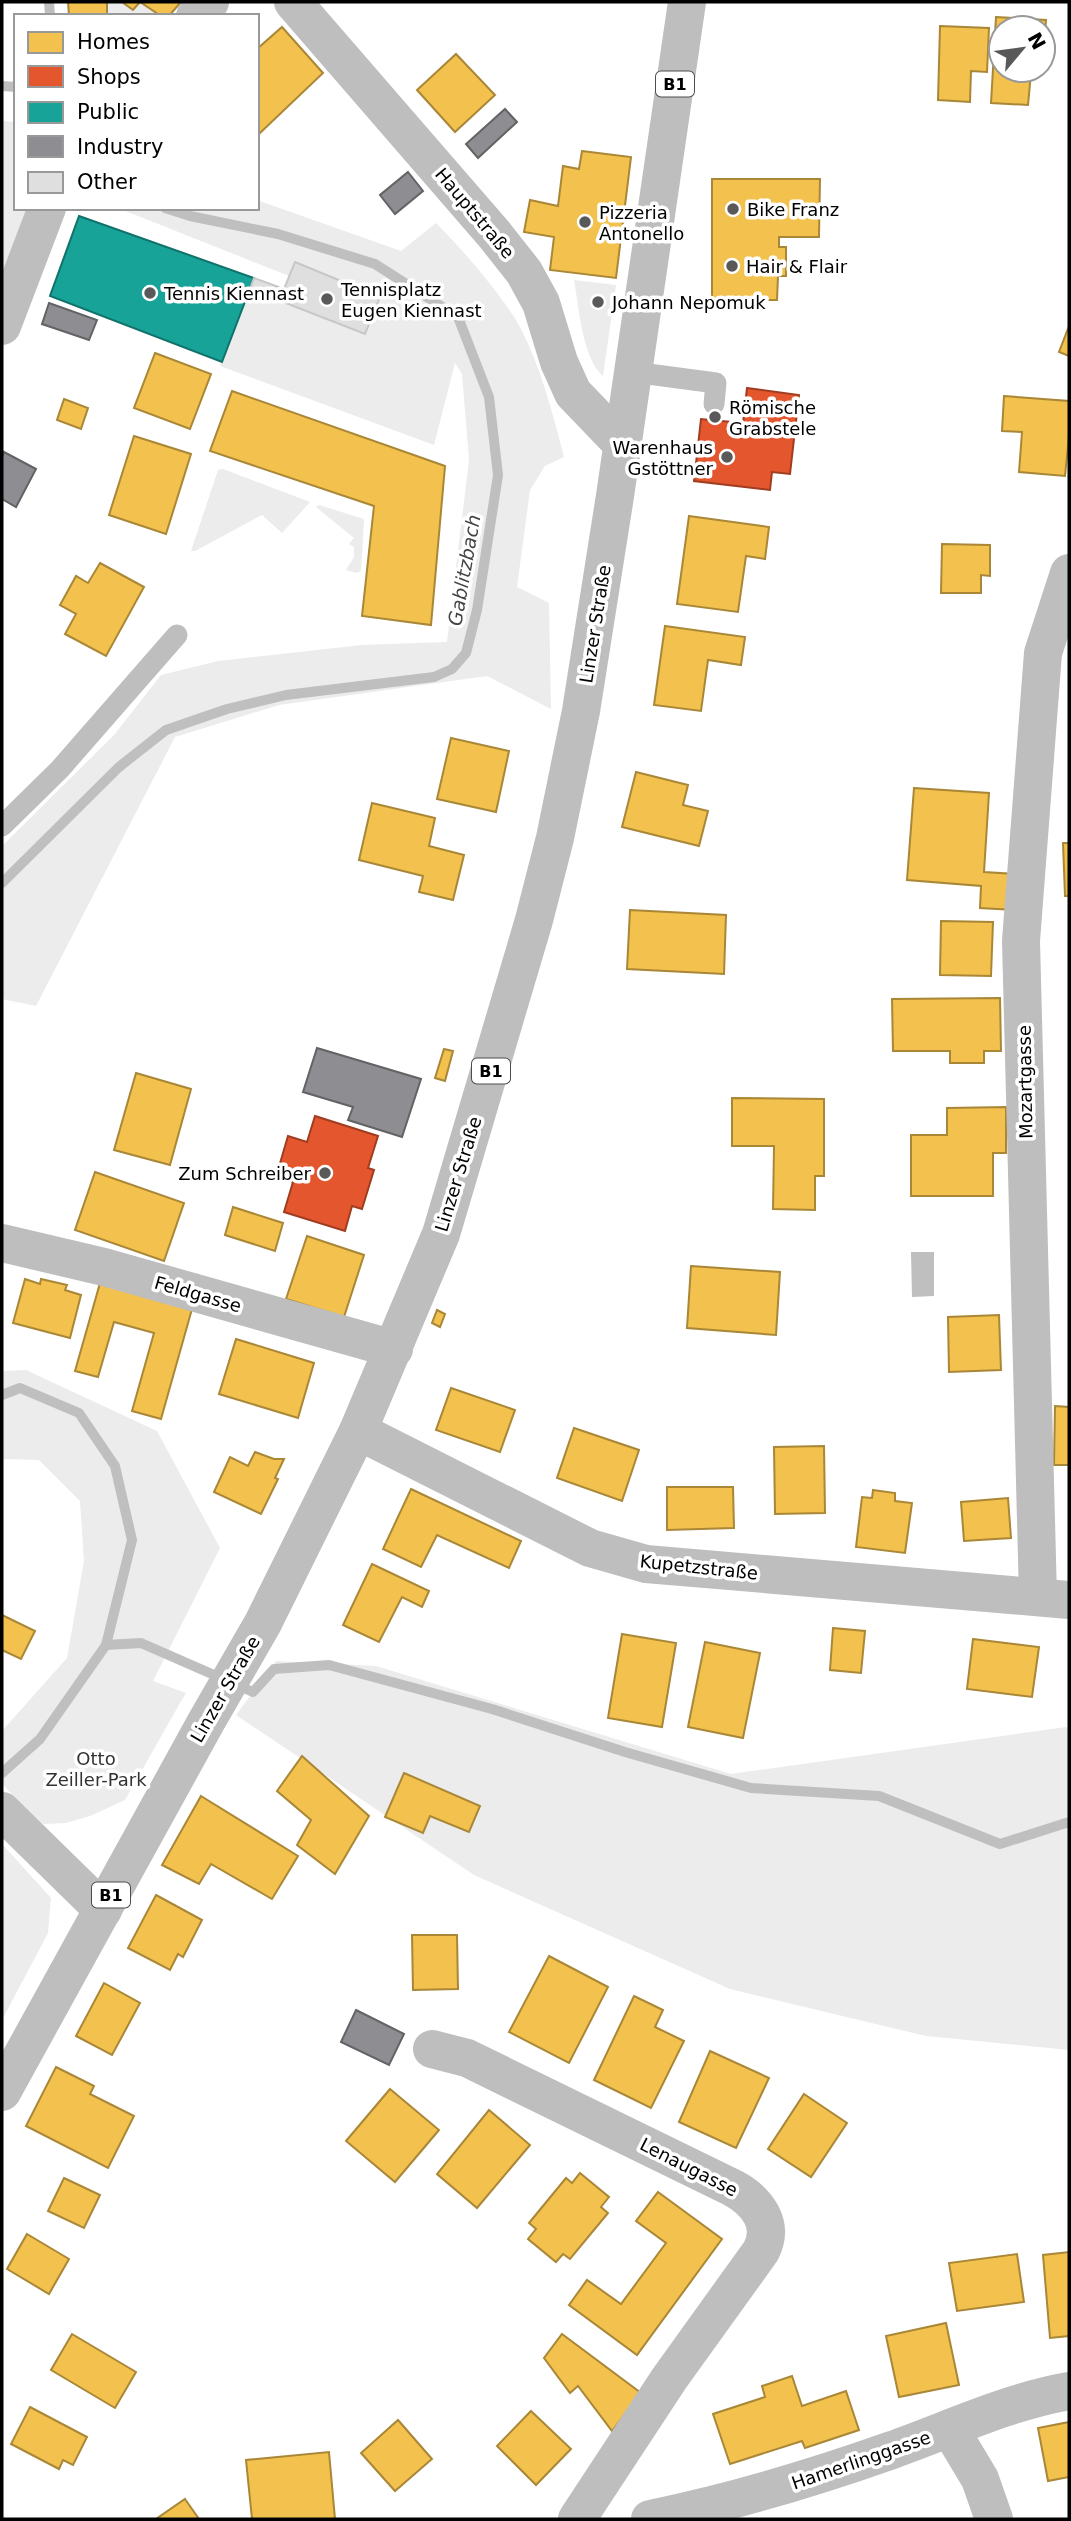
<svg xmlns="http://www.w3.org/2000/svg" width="1071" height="2521" viewBox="0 0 1071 2521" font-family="'DejaVu Sans',sans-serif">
<rect width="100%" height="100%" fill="#fff"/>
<g fill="#ececec">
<path d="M107,2h15l11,8 7,-8 21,14h-54z"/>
<path d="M2,121l13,1 1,6v80h15l-29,89z"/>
<path d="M257,200l144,51 35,-28c26,26 68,74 85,106 20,39 32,85 43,128l-19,9 -15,24 -13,97 32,16 2,106 -64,-33 -208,29 -104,32 -139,269 -34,-7v-153l112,-111 47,-60 57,-14 144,-16 85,-3 22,-182 -7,-86 -7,-11 -21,82 -214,-79 30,-77 115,45 -70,-71 -6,13 -171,-68h139z"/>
<path d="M574,280l42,5 -13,91c-21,-18 -24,-69 -29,-96z"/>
<path d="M223,469l87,33 -28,31 -20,-18 -67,36h-4l27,-81z"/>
<path d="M319,505l45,14 -3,52 -5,2 -10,-3 8,-13v-10l-5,-3 5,-6 -38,-31z"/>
<path d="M26,1370l131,61 63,117 -67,133 33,12 -6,10 -55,97 -35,16 -24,7 -23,1 -29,-27 -12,-14v-52l65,-73 17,-97 -4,-60 -41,-41 -37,-1v-88z"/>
<path d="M276,1661l100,5 355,108 335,-47 3,2v321l-143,-14 -196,-47 -256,-114 -238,-160z"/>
<path d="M2,1844l49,54 -3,35 -46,87z"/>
</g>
<path fill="#bfbfbf" d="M911,1252h23v44l-22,1z"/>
<g fill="#f2c14e" stroke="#a98737" stroke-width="2">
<path d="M68,2h39v14h-38z"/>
<path d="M122,2h59l-12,14h-8l-21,-14 -7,8z"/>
<path d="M996,17l50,3 -3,44v-36h-42v42h42l-1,4 -11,-1 -3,32 -37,-2z"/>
<path d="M940,26l49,2 -2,44 -16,-1 -1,31 -32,-2z"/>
<path d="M282,27l41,46 -64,61 -2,-85z"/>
<path d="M456,54l39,41 -40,37 -38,-42z"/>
<path d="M582,151l49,6 -15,121 -66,-8 4,-33 -30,-5 6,-32 28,6 5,-40 16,3z"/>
<path d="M712,179h108l-1,58h-40v10h7v29h-8l-1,24h-65z"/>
<path d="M1069,326v30l-10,-4z"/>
<path d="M155,353l56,21 -21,55 -56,-21z"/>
<path d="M232,391l213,75 -14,159 -69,-9 12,-110 -164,-55z"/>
<path d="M1004,396l65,5v35l-4,40 -46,-4 3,-40 -20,-1z"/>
<path d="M64,399l24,9 -7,21 -24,-9z"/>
<path d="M134,436l57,18 -25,80 -57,-19z"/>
<path d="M689,516l80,11 -4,32 -19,-3 -8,56 -61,-8z"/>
<path d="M942,544l48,1v31l-9,-1v18h-40z"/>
<path d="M100,563l44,24 -38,69 -41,-22 11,-20 -16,-9 16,-29 12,7z"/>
<path d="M665,626l80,11 -4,28 -33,-5 -7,51 -47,-6z"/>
<path d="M451,738l58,13 -13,61 -59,-13z"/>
<path d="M636,772l52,13 -5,20 25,6 -9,35 -77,-19z"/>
<path d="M914,788l75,5 -5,79 32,2 -2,36 -34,-2 1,-22 -74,-6z"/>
<path d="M372,803l63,15 -6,28 35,9 -11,45 -34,-8 4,-16 -64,-16z"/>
<path d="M1063,843h6v53h-4z"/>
<path d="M630,910l96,5 -2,59 -97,-5z"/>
<path d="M941,921l52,1 -2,54 -51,-1z"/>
<path d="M1000,998l1,53h-17v12h-34v-12h-57l-1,-52z"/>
<path d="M444,1049l9,2 -8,30 -10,-3z"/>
<path d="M136,1073l55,16 -21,76 -56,-15z"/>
<path d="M732,1098l92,1v77h-9v34l-42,-1 1,-63h-42z"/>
<path d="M1006,1107v46h-13v43h-82v-61h36v-27z"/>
<path d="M95,1172l89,31 -20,58 -89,-31z"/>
<path d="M233,1207l50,16 -8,28 -50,-16z"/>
<path d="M307,1236l57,19 -20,62 -58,-18z"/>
<path d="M691,1266l89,6 -4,63 -89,-7z"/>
<path d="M25,1279l15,5 1,-5 26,6 -2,5 16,5 -11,43 -57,-15z"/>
<path d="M100,1283l92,26 -31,110 -29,-8 22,-78 -40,-11 -16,55 -23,-6z"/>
<path d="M437,1310l8,4 -5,13 -8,-4z"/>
<path d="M999,1315l2,55 -52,2 -1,-55z"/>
<path d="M236,1339l78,24 -16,55 -79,-24z"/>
<path d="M451,1388l64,22 -15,42 -64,-22z"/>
<path d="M1055,1406l14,1v58h-15z"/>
<path d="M574,1428l65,22 -17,51 -65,-23z"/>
<path d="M824,1446l1,67 -50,1 -1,-67z"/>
<path d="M255,1452l19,7h10l-9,19 3,1 -17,35 -47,-22 16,-35 18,9z"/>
<path d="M667,1487h66l1,41 -67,2z"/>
<path d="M411,1489l110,52 -12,27 -72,-33 -16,32 -38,-18z"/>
<path d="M873,1490l22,3v8l17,2 -7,50 -49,-6 6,-50 10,1z"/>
<path d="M1008,1498l3,40 -47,3 -3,-39z"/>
<path d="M372,1564l57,27 -7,16 -20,-10 -23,45 -36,-17z"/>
<path d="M2,1615l33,16 -14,28 -19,-9z"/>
<path d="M833,1628l32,3 -4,42 -31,-3z"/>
<path d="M622,1634l54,9 -14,84 -54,-9z"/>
<path d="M973,1639l66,8 -7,50 -65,-8z"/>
<path d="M705,1642l55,11 -17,85 -55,-11z"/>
<path d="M302,1756l67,60 -34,58 -38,-29 14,-25 -34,-29z"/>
<path d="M404,1773l76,33 -11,26 -39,-16 -7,17 -38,-16z"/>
<path d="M201,1796l97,60 -26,43 -61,-35 -12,20 -37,-19z"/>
<path d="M156,1895l46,25 -19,37 -5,-3 -8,16 -42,-22z"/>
<path d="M412,1935h45l1,54 -45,1z"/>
<path d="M549,1956l59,31 -39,76 -60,-31z"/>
<path d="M104,1983l36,20 -28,52 -36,-19z"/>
<path d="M634,1996l29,14 -8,17 29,14 -33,67 -57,-28z"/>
<path d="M710,2051l59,27 -33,70 -57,-26z"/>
<path d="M56,2067l38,19 -4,8 44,22 -26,52 -82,-42z"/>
<path d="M390,2089l49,41 -44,52 -49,-41z"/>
<path d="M804,2094l43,29 -36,54 -43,-28z"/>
<path d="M489,2110l41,35 -53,63 -40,-34z"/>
<path d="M580,2173l29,24 -8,10 7,6 -38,46 -7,-5 -7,8 -28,-23 8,-10 -7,-6 37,-45 6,5z"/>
<path d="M64,2178l36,17 -16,33 -36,-17z"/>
<path d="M658,2192l64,47 -85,116 -68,-50 18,-25 34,24 45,-61 -30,-22z"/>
<path d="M27,2234l42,25 -20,35 -42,-25z"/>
<path d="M1069,2252v84l-19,2 -7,-83z"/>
<path d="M1017,2254l7,48 -67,9 -8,-48z"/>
<path d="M946,2323l13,62 -60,12 -13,-61z"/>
<path d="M72,2334l64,38 -21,36 -64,-38z"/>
<path d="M562,2334l79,59 -29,38 -34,-45 -8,7 -26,-35z"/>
<path d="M792,2376l10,30 44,-15 13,39 -54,18 -3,-7 -72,23 -17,-50 52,-17 -3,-11z"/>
<path d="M30,2407l57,30 -14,28 -10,-5 -4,9 -48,-25z"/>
<path d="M531,2411l40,38 -35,36 -39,-39z"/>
<path d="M398,2420l34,39 -37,32 -34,-38z"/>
<path d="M1069,2422v55l-21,4 -10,-53z"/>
<path d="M329,2452l6,67h-83l-6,-59z"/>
<path d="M185,2499l14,20h-43z"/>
</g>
<g fill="#e4572e" stroke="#a03d20" stroke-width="2">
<path d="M747,388l52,7 -9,79 -18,-2 -2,18 -76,-9 7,-62 42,4z"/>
<path d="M315,1116l63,20 -10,32 6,2 -12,39 -10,-3 -7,25 -61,-19 9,-30 -17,-5 12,-41 19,6z"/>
</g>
<path fill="#17a398" stroke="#10726a" stroke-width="2" d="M79,216l175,62 -32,84 -172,-66z"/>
<g fill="#8d8d92" stroke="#636366" stroke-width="2">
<path d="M505,109l12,13 -39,36 -12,-14z"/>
<path d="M408,172l15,19 -28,23 -15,-19z"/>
<path d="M49,303l48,17 -8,20 -47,-16z"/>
<path d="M4,452l32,17 -20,38 -14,-8v-42z"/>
<path d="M317,1048l104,31 -19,58 -54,-17 5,-13 -50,-15z"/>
<path d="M356,2010l48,24 -15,31 -48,-23z"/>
</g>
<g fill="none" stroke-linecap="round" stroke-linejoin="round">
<g stroke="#bfbfbf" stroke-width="10">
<path d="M49,2l1,14"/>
<path d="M2,86l14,1"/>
<path d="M2,883l117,-116 47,-37 61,-21 59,-14 148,-18 18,-8 14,-16 11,-43 21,-135 -9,-78 -31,-80 -83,-53 -97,-30 -88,-18 -25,-8"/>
<path d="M2,1395l18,-7 59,25 36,53 17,74 -26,105 -66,94 -38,34"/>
<path d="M106,1645l35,-2 112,49 21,-23 55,-4 163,44 133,43 126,36 128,8 121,48 69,-22"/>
</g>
</g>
<path fill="#dfdfdf" stroke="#c7c7c7" stroke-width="2" d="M295,262l85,35 -15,37 -115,-45 4,-11 30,11z"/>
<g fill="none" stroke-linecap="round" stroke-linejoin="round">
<g stroke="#bebebe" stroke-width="21">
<path d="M633,372l83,11 -2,21"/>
<path d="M2,826l58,-57 117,-134"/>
</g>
<g stroke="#bebebe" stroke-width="38">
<path d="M293,2l201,232 30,38 17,31 18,59 14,31 49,51"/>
<path d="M195,16l15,-14"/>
<path d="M2,326l45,-118"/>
<path d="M2,1243l102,24 290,82"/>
<path d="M358,1431l232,117 56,16 423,36"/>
<path d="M1038,1597l-17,-656 22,-288 26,-80"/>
<path d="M2,1811l101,99"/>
<path d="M432,2049l35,9 266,130c24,13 42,36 28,63l-92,128 -92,140"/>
<path d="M950,2429l30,50 14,40"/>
<path d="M650,2519c83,-17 163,-41 242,-69 59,-21 115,-48 177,-59"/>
</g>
<path stroke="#bebebe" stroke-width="38" d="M2,2092l204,-370 57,-99 95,-192 83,-197 93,-314 21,-82 26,-127 34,-215 72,-494"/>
</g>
<g fill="#595959" stroke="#fff" stroke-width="2.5">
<circle cx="733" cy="209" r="7"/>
<circle cx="585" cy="222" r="7"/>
<circle cx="732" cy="266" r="7"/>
<circle cx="150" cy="293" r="7"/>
<circle cx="327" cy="299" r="7"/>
<circle cx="598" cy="302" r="7"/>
<circle cx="715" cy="417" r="7"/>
<circle cx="727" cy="457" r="7"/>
<circle cx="325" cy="1173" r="7"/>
</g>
<g text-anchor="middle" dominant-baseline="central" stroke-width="7" stroke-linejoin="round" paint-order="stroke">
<g fill="#fff" stroke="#4c4c4c" stroke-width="2">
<rect x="656" y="71.5" width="38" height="25" rx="5"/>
<rect x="472" y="1058.5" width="38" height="25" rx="5"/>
<rect x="92" y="1882.5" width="38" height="25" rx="5"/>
</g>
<g font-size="16" font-weight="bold" fill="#000">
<text x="675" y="84">B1</text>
<text x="491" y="1071">B1</text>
<text x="111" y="1895">B1</text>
</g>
<g font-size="18" fill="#000" stroke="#fff" text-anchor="start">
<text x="747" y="209">Bike Franz</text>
<text x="599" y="212">Pizzeria<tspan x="599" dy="21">Antonello</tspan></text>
<text x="746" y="266">Hair &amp; Flair</text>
<text x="341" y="289">Tennisplatz<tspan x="341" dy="21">Eugen Kiennast</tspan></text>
<text x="164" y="293">Tennis Kiennast</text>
<text x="612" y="302">Johann Nepomuk</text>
<text x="729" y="407">Römische<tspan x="729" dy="21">Grabstele</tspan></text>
<text x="713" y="447" text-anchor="end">Warenhaus<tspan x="713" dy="21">Gstöttner</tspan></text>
<text x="311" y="1173" text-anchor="end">Zum Schreiber</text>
</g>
<g font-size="18" fill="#000" stroke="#fff">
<text transform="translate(475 213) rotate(50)">Hauptstraße</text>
<text transform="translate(595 624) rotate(-81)">Linzer Straße</text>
<text transform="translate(1025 1082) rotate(-91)">Mozartgasse</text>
<text transform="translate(458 1174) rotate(-73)">Linzer Straße</text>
<text transform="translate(198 1294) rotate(16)">Feldgasse</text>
<text transform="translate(699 1567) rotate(6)">Kupetzstraße</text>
<text transform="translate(225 1689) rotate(-60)">Linzer Straße</text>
<text transform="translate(689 2167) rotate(27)">Lenaugasse</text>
<text transform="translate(861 2460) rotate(-19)">Hamerlinggasse</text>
</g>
<g font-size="18" fill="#333" stroke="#fff">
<text x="96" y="1758">Otto<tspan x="96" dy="21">Zeiller-Park</tspan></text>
</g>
<g font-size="19" font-style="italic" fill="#444" stroke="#fff">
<text transform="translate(464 570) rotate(-80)">Gablitzbach</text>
</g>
</g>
<rect width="1071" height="2521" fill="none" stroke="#000000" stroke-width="7"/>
<rect x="14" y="14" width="245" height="196" fill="#ffffff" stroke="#999999" stroke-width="2"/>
<rect x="28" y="32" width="35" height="21" fill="#f2c14e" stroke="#999999" stroke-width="2"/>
<text x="77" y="49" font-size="21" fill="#000000">Homes</text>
<rect x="28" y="66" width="35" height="21" fill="#e4572e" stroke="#999999" stroke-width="2"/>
<text x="77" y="84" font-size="21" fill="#000000">Shops</text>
<rect x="28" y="102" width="35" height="21" fill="#17a398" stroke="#999999" stroke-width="2"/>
<text x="77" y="119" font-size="21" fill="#000000">Public</text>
<rect x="28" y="136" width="35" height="21" fill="#8d8d92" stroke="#999999" stroke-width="2"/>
<text x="77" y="154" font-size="21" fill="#000000">Industry</text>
<rect x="28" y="172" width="35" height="21" fill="#dfdfdf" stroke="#999999" stroke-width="2"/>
<text x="77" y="189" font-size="21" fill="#000000">Other</text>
<g transform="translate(1022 49) rotate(61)"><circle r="33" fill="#ffffff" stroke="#999999" stroke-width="2"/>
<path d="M0-5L12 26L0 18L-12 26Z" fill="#595959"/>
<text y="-10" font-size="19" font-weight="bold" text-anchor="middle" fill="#000000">N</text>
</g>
</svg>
